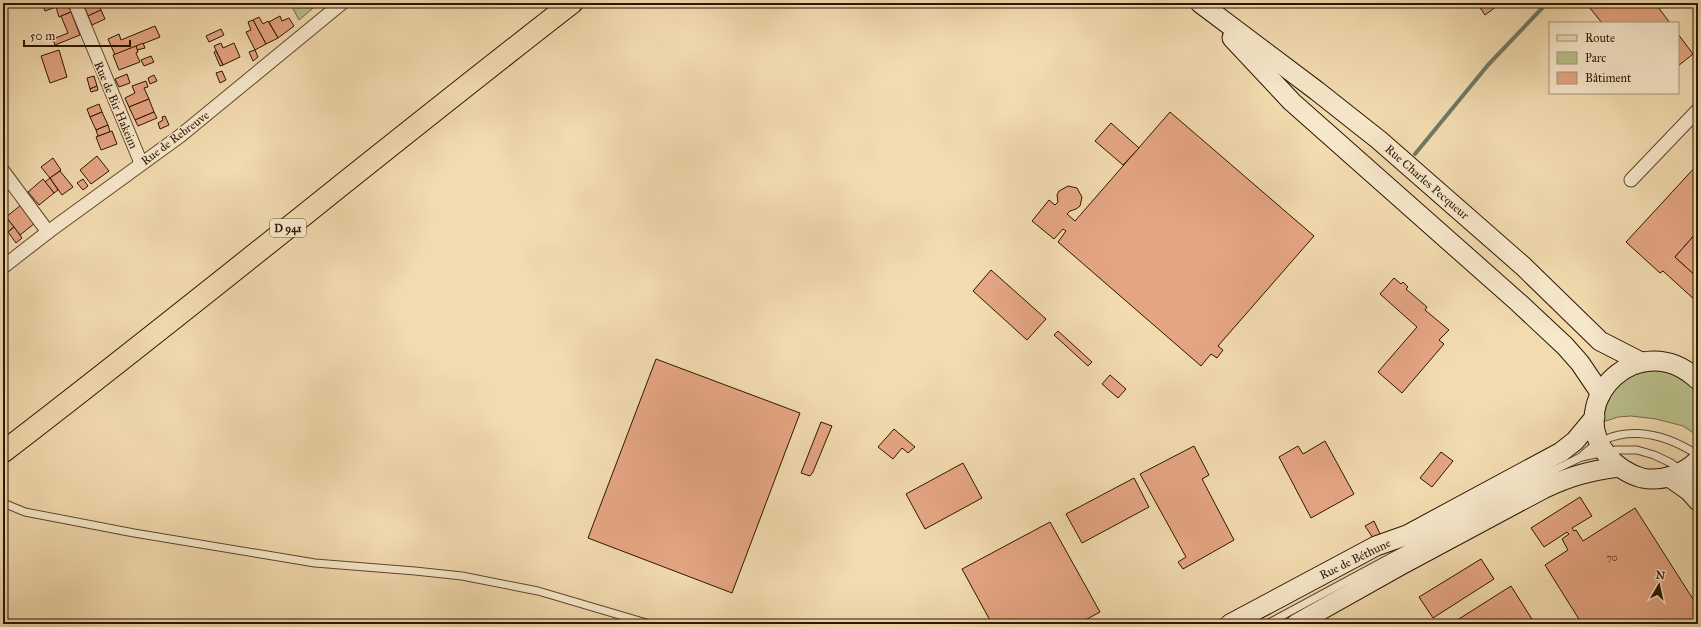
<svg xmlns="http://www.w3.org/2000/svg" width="1701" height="627" viewBox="0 0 1701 627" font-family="'IM FELL Great Primer',serif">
<rect width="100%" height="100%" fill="#f2dbaf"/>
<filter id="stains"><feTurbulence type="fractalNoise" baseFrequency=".005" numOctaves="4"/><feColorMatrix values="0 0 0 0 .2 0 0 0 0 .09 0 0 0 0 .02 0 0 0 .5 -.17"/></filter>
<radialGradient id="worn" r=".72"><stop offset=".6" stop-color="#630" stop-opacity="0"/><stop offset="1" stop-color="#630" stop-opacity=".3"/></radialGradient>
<g fill="#bac08b" stroke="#746a46">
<path d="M290,3h29l-20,17z"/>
<path d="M1645,369l25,3 21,14 7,12v38l-15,-10 -27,-7 -25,-3 -13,1 -15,5 1,-12 3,-12 16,-19z"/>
</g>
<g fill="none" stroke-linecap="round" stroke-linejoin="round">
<path stroke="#707965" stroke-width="4" d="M1415,154l73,-89 59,-62"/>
</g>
<g fill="#e5a583" stroke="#2d1500">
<path d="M42,3h13l1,4 -11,4z"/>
<path d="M67,3l4,9 -12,5 -3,-10z"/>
<path d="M83,3h21v1l-5,2 2,4 -13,6z"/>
<path d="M1477,3h24l-16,12z"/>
<path d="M1586,3h69l15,20h-68z"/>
<path d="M101,10l4,9 -13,6 -4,-9z"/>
<path d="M71,12l9,23 -25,10 -2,-6 15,-6 -7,-17z"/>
<path d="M280,16l2,5 7,-3 5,8 -16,12 -9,-16z"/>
<path d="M259,17l4,7 5,-3 10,17 -12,6 -13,-24z"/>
<path d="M253,20l13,24 -11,6 -9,-18 5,-2 -3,-8z"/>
<path d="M155,26l5,11 -45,18 -7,-16 11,-5 2,6z"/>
<path d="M221,29l3,6 -15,7 -3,-6z"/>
<path d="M1678,34l15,20 -15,12z"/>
<path d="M143,43l2,5 -8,2 -1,-4z"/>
<path d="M221,43l2,5 11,-5 6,14 -17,8 -9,-19z"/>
<path d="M136,46l2,6 -2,1 4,9 -21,8 -6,-15z"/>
<path d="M59,50l8,27 -17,6 -9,-27z"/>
<path d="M255,50l3,7 -5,4 -4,-9z"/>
<path d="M216,51l7,14 -3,1 -6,-14z"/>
<path d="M151,56l3,6 -10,4 -3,-6z"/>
<path d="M222,71l4,9 -6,3 -4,-10z"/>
<path d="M127,74l3,9 -11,4 -4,-8z"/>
<path d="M154,75l3,6 -7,3 -2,-6z"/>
<path d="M94,76l3,10 -7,3 -3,-11z"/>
<path d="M146,81l2,6 -4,1 5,11 -20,8 -4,-9 10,-5 -3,-7z"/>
<path d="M97,86l1,4 -7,2 -1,-3z"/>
<path d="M149,99l5,13 -19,8 -6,-13z"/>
<path d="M99,104l3,8 -12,5 -3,-8z"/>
<path d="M102,112l6,13 -12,5 -6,-13z"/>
<path d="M154,112l3,6 -19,8 -3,-6z"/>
<path d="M1170,112l144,124 -96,110 5,4 -6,8 -6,-4 -10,12 -143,-124 8,-11 -3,-2 -9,10 -22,-18 17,-21 6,5 3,-3 -1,-7 2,-4 9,-5 9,2 5,9 -2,9 -4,3 -6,2 -3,3 8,7z"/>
<path d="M165,116l4,9 -9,4 -2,-6 5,-3 -1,-3z"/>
<path d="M1111,123l28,25 -16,17 -28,-24z"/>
<path d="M108,125l2,7 -12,4 -2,-6z"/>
<path d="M112,131l5,13 -16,6 -5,-13z"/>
<path d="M97,156l12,15 -18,13 -11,-14z"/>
<path d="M53,158l8,12 -11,8 -9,-11z"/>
<path d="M1698,164v67l-23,26 23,21v20l-2,3 -33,-30 -3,2 -34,-31z"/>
<path d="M60,171l13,16 -11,8 -12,-17z"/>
<path d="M50,178l8,12 -4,3 -9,-11z"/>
<path d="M43,179l11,14 -15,12 -11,-13z"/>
<path d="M83,179l5,7 -5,4 -6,-7z"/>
<path d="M21,205l14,18 -15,12 -14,-18z"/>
<path d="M3,213l11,14 -11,9z"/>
<path d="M14,227l8,11 -6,5 -8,-11z"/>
<path d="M1698,231v47l-23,-21z"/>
<path d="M991,270l55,49 -19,21 -54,-49z"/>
<path d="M1394,278l7,6 2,-2 5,5 -2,2 21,18 -2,3 24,20 -10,10 5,4 -42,49 -24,-21 39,-45 -37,-33z"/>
<path d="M1058,331l34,31 -4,4 -34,-31z"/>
<path d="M656,359l144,54 -68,180 -144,-55z"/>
<path d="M1110,375l16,14 -8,9 -16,-14z"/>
<path d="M821,422l11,4 -19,46 -3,4 -9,-3z"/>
<path d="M894,429l21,18 -7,6 -6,-5 -9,11 -15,-12z"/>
<path d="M1325,441l29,53 -43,24 -32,-61 19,-11 5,8z"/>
<path d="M1194,446l15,29 -7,4 32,61 -51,29 -5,-7 8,-5 -46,-83z"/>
<path d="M1441,452l12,9 -21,26 -12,-9z"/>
<path d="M963,463l19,35 -57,31 -19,-35z"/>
<path d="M1134,478l15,29 -67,36 -16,-29z"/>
<path d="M1580,497l12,19 -20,12 2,3 2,-1 7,11 52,-33 63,99v17h-116l-37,-59 23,-15 -6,-11 7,-5 -2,-2 -23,15 -13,-19z"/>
<path d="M1374,521l6,13 -7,4 -8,-12z"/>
<path d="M1050,522l50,90 -22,12h-86l-30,-55z"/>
<path d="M1481,559l13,20 -61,39 -14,-21z"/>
<path d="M1511,586l24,38h-84z"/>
</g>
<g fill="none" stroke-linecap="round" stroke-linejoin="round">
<defs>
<g id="lane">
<path d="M1581,457c34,-36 80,-26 117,-2"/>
<path d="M3,503l22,9 109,21 181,30 100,8 47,5 76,15 112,33"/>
<path d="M1267,624l269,-145 45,-22 35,-7h21l17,5 17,8 12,9 15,14"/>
</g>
<g id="street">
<path d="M75,3l66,160"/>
<path d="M3,171l45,61"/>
<path d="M1631,180l67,-70"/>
<path d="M3,267l45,-35 132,-96 162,-133"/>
</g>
<g id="secondary">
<path d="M1200,3l117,88 62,49 144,126 77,75 41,21"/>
<path d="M1232,38l60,64 227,201 46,43 15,17 21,31"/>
<path d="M1698,380c-58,-55 -135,21 -91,75 9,11 21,19 35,23 20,4 42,-4 56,-18"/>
<path d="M1669,477l20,14 9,10"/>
<path d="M1230,624l146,-78 31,-11 154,-83 14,-11 20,-24"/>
<path d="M1296,624l105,-59 142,-76c27,-13 46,-18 76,-22"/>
</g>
<path id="primary" d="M3,452c192,-147 378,-301 569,-449"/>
</defs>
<use href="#lane" stroke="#5e462c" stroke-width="9"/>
<use href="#street" stroke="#5e462c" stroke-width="15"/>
<use href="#secondary" stroke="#2d1500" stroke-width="21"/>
<use href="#primary" stroke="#2d1500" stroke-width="23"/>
<use href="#lane" stroke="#f7e8cb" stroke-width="7"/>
<use href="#street" stroke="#f7e8cb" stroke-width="13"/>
<use href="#secondary" stroke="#f7e8cb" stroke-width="19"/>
<use href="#primary" stroke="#f2dbaf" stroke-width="21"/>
</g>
<g text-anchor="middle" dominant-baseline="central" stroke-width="3" stroke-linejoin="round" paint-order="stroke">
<g font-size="10" fill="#5b3921">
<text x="1612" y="558">70</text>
</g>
<rect fill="#f7e8cb" stroke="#6a543d" stroke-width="1" x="270" y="219" width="36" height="18" rx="3"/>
<g font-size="11" font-weight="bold" fill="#2d1500">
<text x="288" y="228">D 941</text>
</g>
<g font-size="12" fill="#2d1500" stroke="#f7e8cb">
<text transform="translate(116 105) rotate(67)">Rue de Bir Hakeim</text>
<text transform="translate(175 138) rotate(-37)">Rue de Rebreuve</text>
<text transform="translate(1427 182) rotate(41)">Rue Charles Pecqueur</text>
<text transform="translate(1355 559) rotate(-26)">Rue de Béthune</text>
</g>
</g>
<rect width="1701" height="627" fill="none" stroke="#f2dbaf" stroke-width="16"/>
<rect x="4" y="4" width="1693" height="619" fill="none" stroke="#2d1500" stroke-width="2"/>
<rect x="8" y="8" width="1685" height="611" fill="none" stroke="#2d1500"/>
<rect x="1549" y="22" width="130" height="72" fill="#f7e8cb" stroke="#a6947a"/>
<rect x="1557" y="35" width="20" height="6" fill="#f2dbaf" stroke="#a6947a"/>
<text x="1585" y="42" font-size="12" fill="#2d1500">Route</text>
<rect x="1557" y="52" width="20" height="12" fill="#bac08b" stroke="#a6947a"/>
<text x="1585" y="62" font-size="12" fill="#2d1500">Parc</text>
<rect x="1557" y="72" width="20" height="12" fill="#e5a583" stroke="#a6947a"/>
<text x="1585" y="82" font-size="12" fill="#2d1500">Bâtiment</text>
<g transform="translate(1659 585) rotate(9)" stroke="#f7e8cb" stroke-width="3" paint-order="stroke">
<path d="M0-3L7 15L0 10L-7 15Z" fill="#2d1500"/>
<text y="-6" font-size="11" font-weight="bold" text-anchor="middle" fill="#2d1500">N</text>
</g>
<path d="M24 40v6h106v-6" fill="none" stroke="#2d1500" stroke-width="2"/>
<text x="30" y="40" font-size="12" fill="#2d1500" stroke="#f7e8cb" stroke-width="3" paint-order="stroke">50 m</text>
<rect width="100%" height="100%" filter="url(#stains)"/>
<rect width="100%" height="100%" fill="url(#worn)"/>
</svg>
